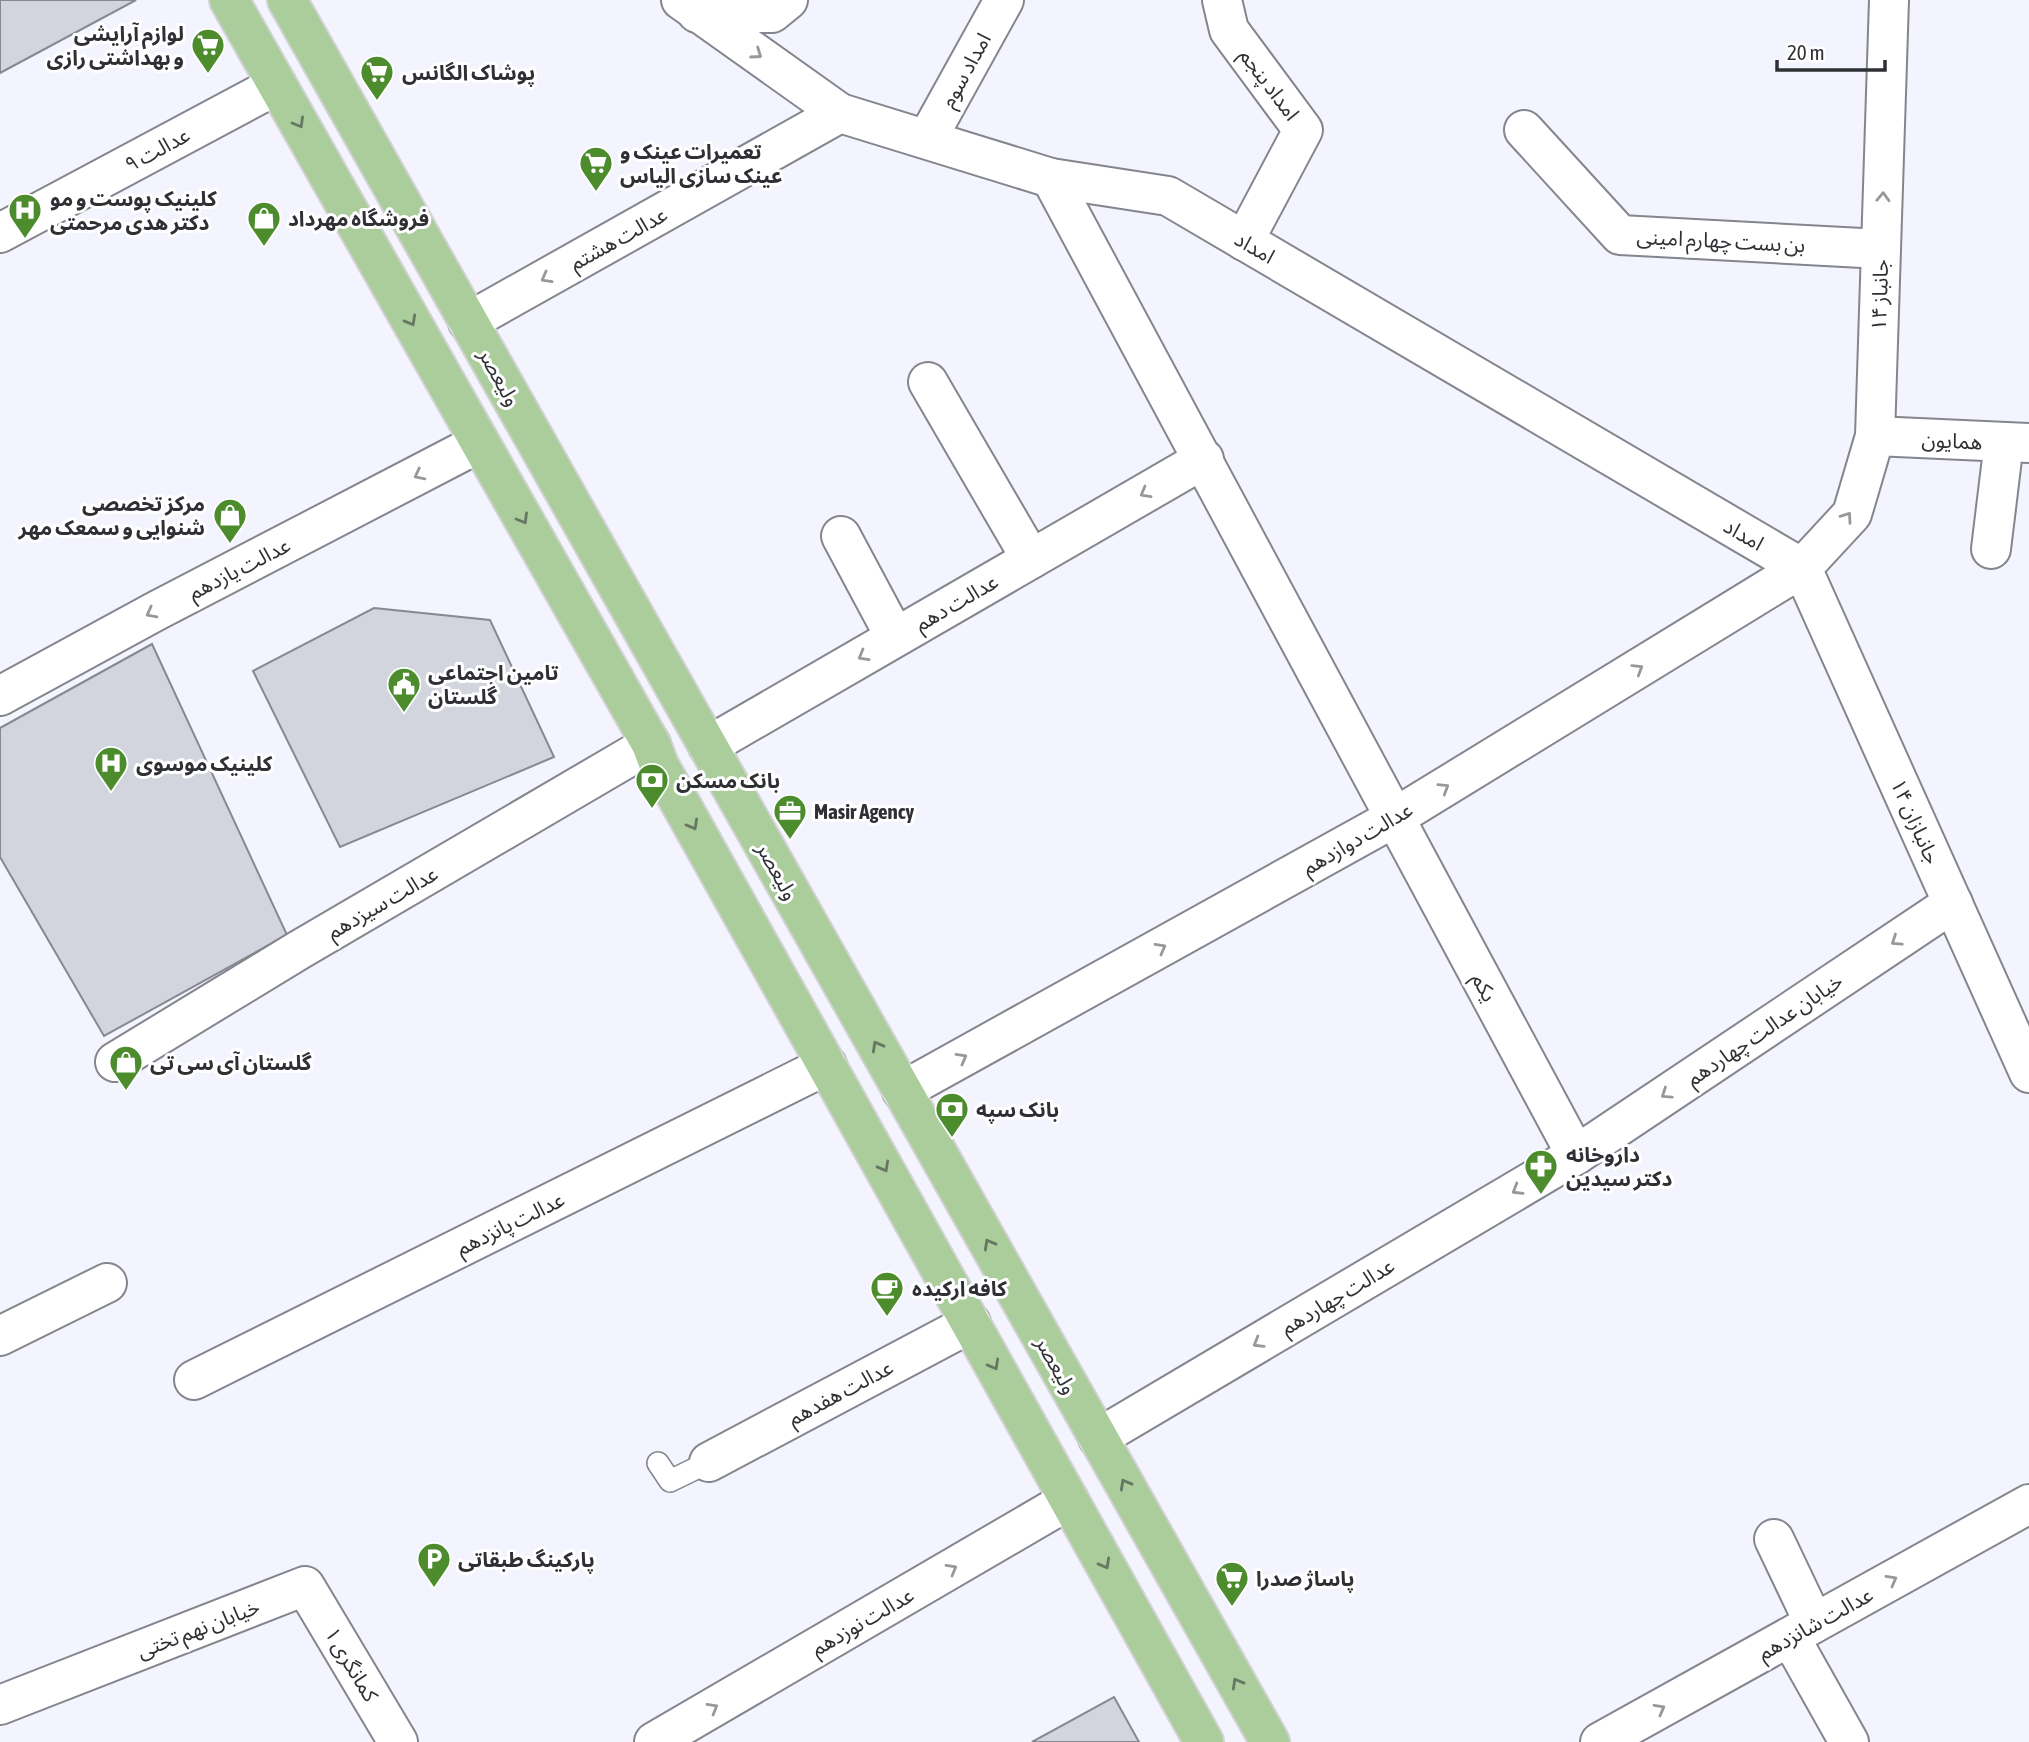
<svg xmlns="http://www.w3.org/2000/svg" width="2029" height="1742" viewBox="0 0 2029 1742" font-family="'Asap Condensed','Noto Sans Arabic',sans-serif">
<rect width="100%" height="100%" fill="#f3f4fe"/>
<g fill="#d3d5de" stroke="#878890" stroke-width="2">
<path d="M0,0h136l-136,73z"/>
<path d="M374,608l116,12 64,137 -214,90 -87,-176z"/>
<path d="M152,644l135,291 -183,101 -104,-179v-129z"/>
<path d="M1114,1697l25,45h-107z"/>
</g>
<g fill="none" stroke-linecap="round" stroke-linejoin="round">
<defs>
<path id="lane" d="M658,1463l12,18 39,-19"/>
<g id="street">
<path d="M681,0l159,113 211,65 117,18 634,372"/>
<path d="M1222,0l7,30 74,100 -59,111"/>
<path d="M697,13h75l16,-13"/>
<path d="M1524,130l96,105 261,14"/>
<path d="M927,139l77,-139"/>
<path d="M1051,178l525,977"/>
<path d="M0,233l277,-148"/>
<path d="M468,322l372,-209"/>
<path d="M928,382l103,177"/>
<path d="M1875,436l154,7"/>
<path d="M841,536l54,101"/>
<path d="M1991,549l13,-107"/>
<path d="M1802,568l227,505"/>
<path d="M0,696l156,-85 323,-168"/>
<path d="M708,746l496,-287"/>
<path d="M115,1062l184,-112 352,-206"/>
<path d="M902,1091l492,-273 408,-250 50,-54 23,-78 14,-436"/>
<path d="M0,1336l107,-53"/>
<path d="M194,1380l633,-315"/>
<path d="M1098,1438l478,-283 377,-252"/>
<path d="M709,1462l262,-139"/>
<path d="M1774,1539l40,84"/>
<path d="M1790,1637l59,105"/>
<path d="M0,1705l305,-119 93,156"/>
<path d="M654,1742l415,-242"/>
<path d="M1600,1742l429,-238"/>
</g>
<g id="primary">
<path d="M229,0l422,744 8,21 545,977"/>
<path d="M287,0l983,1742"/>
</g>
</defs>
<use href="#lane" stroke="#84858e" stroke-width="24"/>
<use href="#street" stroke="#84858e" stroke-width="42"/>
<use href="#primary" stroke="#d1d1d2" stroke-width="42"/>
<use href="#lane" stroke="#fff" stroke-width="21"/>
<use href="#street" stroke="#fff" stroke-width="38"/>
<use href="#primary" stroke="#aacd9b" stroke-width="38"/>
</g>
<defs><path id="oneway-chevron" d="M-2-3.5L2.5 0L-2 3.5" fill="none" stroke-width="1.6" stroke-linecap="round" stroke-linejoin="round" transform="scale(1.75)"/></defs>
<g stroke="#979899">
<use href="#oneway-chevron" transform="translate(757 54) rotate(35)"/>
<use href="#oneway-chevron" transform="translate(1883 197) rotate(-88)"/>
<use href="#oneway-chevron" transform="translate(546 278) rotate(151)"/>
<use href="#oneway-chevron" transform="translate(419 475) rotate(153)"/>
<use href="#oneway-chevron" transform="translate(1145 493) rotate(150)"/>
<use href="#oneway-chevron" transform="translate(1847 517) rotate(-55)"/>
<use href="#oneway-chevron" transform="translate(151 613) rotate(152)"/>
<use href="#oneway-chevron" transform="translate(863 656) rotate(150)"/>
<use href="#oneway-chevron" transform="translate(1638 669) rotate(-32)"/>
<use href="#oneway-chevron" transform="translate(1444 788) rotate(-32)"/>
<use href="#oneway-chevron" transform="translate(1896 941) rotate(146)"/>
<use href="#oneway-chevron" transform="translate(1161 948) rotate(-29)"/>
<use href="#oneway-chevron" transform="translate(962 1058) rotate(-29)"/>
<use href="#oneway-chevron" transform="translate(1666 1094) rotate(146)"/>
<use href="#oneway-chevron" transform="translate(1517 1190) rotate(149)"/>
<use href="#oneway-chevron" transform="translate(1258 1343) rotate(149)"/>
<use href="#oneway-chevron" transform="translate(952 1569) rotate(-30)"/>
<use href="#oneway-chevron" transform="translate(1892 1580) rotate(-29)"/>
<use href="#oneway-chevron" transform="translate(713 1708) rotate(-30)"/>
<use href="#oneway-chevron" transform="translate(1660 1709) rotate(-29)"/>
</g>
<g stroke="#667762">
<use href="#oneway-chevron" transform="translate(299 123) rotate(60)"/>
<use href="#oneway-chevron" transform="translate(411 321) rotate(61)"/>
<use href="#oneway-chevron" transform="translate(523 519) rotate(60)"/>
<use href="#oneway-chevron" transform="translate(693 825) rotate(61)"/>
<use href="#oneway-chevron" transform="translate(877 1046) rotate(-119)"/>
<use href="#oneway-chevron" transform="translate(884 1167) rotate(61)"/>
<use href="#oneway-chevron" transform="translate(989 1244) rotate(-119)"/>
<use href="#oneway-chevron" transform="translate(994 1365) rotate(61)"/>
<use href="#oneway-chevron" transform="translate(1125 1484) rotate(-119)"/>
<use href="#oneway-chevron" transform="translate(1105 1564) rotate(61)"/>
<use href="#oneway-chevron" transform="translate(1237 1683) rotate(-119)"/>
</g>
<defs>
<symbol id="supermarket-pin" viewBox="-11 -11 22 30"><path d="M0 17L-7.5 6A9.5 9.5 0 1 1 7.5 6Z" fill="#4c8c2d" stroke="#fff"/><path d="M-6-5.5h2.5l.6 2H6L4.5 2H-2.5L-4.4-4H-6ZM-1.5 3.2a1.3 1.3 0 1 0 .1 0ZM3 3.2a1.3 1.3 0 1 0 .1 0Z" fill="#fff"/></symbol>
<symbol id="hospital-pin" viewBox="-11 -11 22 30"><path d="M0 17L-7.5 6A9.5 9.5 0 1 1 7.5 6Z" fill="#4c8c2d" stroke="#fff"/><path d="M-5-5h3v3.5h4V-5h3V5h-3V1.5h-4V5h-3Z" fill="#fff"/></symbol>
<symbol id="shop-pin" viewBox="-11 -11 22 30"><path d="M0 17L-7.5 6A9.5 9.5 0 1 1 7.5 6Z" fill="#4c8c2d" stroke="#fff"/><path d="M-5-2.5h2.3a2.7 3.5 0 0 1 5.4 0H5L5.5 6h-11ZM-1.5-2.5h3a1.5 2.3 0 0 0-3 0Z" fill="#fff"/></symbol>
<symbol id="civic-pin" viewBox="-11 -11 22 30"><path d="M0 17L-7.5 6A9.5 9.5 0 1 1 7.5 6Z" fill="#4c8c2d" stroke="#fff"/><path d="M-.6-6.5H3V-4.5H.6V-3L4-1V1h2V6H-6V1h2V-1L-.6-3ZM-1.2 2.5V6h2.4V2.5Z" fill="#fff"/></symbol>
<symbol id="bank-pin" viewBox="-11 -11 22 30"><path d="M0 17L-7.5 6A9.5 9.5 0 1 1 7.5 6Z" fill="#4c8c2d" stroke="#fff"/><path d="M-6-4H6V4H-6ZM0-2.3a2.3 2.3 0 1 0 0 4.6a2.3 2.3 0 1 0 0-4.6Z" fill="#fff"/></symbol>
<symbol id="office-pin" viewBox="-11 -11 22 30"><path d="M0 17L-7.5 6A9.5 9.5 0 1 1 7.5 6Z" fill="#4c8c2d" stroke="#fff"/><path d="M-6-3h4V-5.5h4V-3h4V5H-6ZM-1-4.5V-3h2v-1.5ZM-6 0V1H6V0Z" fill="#fff"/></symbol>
<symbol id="pharmacy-pin" viewBox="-11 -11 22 30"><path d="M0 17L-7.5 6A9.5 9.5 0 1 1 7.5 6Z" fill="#4c8c2d" stroke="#fff"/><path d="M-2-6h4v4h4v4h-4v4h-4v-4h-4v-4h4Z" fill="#fff"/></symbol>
<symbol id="cafe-pin" viewBox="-11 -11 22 30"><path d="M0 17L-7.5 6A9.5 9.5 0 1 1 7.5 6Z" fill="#4c8c2d" stroke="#fff"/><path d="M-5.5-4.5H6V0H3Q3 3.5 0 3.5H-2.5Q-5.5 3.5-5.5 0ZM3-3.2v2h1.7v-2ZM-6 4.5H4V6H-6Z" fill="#fff"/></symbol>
<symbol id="parking-pin" viewBox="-11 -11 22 30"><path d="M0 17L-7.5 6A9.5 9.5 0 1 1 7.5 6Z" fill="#4c8c2d" stroke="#fff"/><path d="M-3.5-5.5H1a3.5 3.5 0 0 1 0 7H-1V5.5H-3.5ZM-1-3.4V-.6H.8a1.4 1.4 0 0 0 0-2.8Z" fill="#fff"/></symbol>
</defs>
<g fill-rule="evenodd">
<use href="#supermarket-pin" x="189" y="26" width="38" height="52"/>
<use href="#supermarket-pin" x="358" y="53" width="38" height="52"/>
<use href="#supermarket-pin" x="577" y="144" width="38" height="52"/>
<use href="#hospital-pin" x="6" y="191" width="38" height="52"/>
<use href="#shop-pin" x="245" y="199" width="38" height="52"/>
<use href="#shop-pin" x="211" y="496" width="38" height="52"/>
<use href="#civic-pin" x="385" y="665" width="38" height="52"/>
<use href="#hospital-pin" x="92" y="744" width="38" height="52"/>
<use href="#bank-pin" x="633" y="761" width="38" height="52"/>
<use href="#office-pin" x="771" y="792" width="38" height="52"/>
<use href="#shop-pin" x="107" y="1043" width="38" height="52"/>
<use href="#bank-pin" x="933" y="1090" width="38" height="52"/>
<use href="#pharmacy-pin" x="1522" y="1147" width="38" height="52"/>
<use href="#cafe-pin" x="868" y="1269" width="38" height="52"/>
<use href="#parking-pin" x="415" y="1540" width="38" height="52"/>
<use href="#supermarket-pin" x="1213" y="1559" width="38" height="52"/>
</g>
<g text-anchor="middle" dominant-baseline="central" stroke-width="6" stroke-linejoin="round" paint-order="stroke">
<g font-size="21" font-weight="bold" fill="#2f3033" stroke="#fff" text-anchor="start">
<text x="184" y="33" text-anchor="end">لوازم آرایشی<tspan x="184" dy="24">و بهداشتی رازی</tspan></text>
<text x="402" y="72">پوشاک الگانس</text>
<text x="620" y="151">تعمیرات عینک و<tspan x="620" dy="24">عینک سازی الیاس</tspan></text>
<text x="50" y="198">کلینیک پوست و مو<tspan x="50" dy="24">دکتر هدی مرحمتی</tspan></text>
<text x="288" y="218">فروشگاه مهرداد</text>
<text x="205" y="503" text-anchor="end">مرکز تخصصی<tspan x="205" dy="24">شنوایی و سمعک مهر</tspan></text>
<text x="428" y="672">تامین اجتماعی<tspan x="428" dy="24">گلستان</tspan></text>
<text x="136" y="763">کلینیک موسوی</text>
<text x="676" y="780">بانک مسکن</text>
<text x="814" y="811">Masir Agency</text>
<text x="150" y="1062">گلستان آی سی تی</text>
<text x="976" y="1109">بانک سپه</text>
<text x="1566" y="1154">داروخانه<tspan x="1566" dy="24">دکتر سیدین</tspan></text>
<text x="912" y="1288">کافه ارکیده</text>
<text x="458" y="1559">پارکینگ طبقاتی</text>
<text x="1256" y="1578">پاساژ صدرا</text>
</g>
<g font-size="21" fill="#2f3033" stroke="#fff">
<text transform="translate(965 70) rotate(-61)">امداد سوم</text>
<text transform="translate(1270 84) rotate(53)">امداد پنجم</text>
<text transform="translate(157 149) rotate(-28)">عدالت ۹</text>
<text transform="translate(618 238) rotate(-29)">عدالت هشتم</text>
<text transform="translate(1721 240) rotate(3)">بن بست چهارم امینی</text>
<text transform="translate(1255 247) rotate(30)">امداد</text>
<text transform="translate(1879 295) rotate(-88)">جانباز ۱۴</text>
<text transform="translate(500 377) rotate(61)">ولیعصر</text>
<text transform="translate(1952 440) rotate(3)">همایون</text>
<text transform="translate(1744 534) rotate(30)">امداد</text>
<text transform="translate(239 568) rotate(-27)">عدالت یازدهم</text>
<text transform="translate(956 602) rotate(-30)">عدالت دهم</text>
<text transform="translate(1916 821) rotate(66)">جانبازان ۱۴</text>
<text transform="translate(1357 838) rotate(-30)">عدالت دوازدهم</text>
<text transform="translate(778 871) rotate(61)">ولیعصر</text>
<text transform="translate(382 902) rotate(-30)">عدالت سیزدهم</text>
<text transform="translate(1485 987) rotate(62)">یکم</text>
<text transform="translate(1764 1029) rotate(-34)">خیابان عدالت چهاردهم</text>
<text transform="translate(510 1223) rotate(-26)">عدالت پانزدهم</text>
<text transform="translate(1337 1296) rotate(-31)">عدالت چهاردهم</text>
<text transform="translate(1057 1365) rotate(61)">ولیعصر</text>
<text transform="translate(840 1392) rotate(-28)">عدالت هفدهم</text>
<text transform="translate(862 1621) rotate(-30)">عدالت نوزدهم</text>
<text transform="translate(1815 1623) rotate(-29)">عدالت شانزدهم</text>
<text transform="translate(198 1628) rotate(-21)">خیابان نهم تختی</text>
<text transform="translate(352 1664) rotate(59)">۱ کمانگری</text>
</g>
</g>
<path d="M1777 60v10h108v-10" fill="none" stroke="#2f3033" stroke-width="3.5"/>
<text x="1787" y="60" font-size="21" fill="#2f3033" stroke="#ffffff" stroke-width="5" paint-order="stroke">20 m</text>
</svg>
